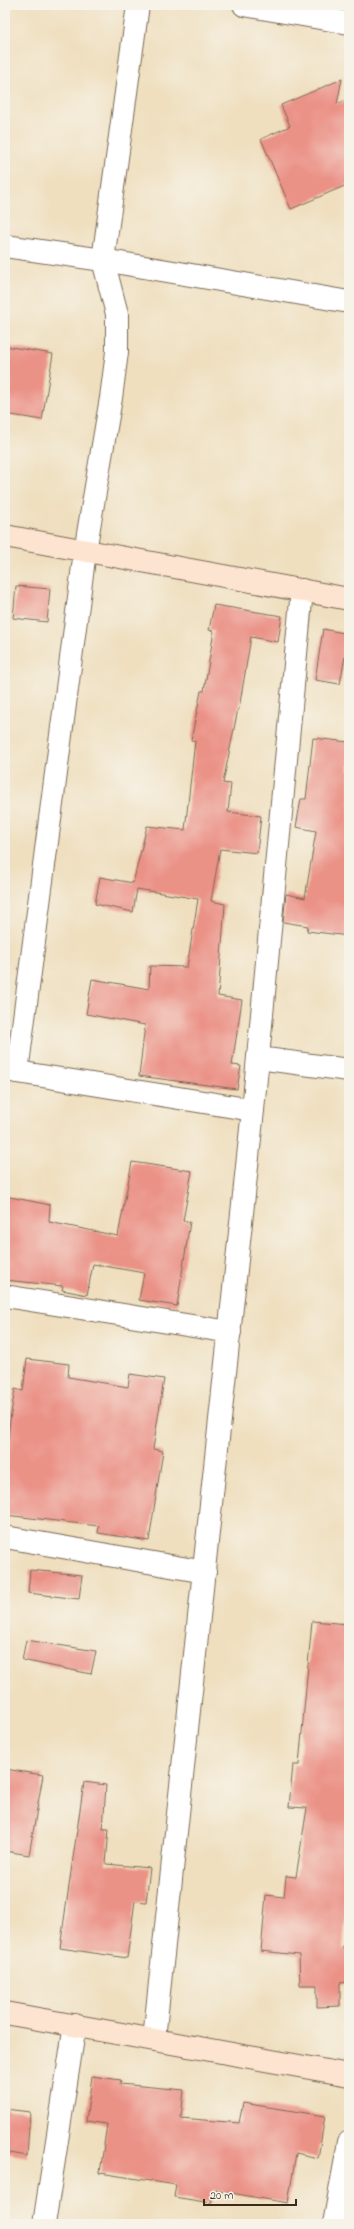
<svg xmlns="http://www.w3.org/2000/svg" width="354" height="2229" viewBox="0 0 354 2229" font-family="'Indie Flower',sans-serif">
<rect width="100%" height="100%" fill="#f7f3e8"/>
<filter id="ink" filterUnits="userSpaceOnUse"><feTurbulence type="fractalNoise" baseFrequency=".025" numOctaves="2"/><feDisplacementMap in="SourceGraphic" scale="8" xChannelSelector="R" yChannelSelector="G"/><feConvolveMatrix kernelMatrix="1 2 1 2 8 2 1 2 1" color-interpolation-filters="sRGB"/></filter>
<filter id="wash" filterUnits="userSpaceOnUse"><feTurbulence type="fractalNoise" baseFrequency=".012" numOctaves="4" result="noise"/><feDisplacementMap in="SourceGraphic" scale="16" xChannelSelector="R" yChannelSelector="G"/><feGaussianBlur stdDeviation="0.9" result="paint"/><feColorMatrix in="noise" values="0 0 0 0 0 0 0 0 0 0 0 0 0 0 0 0 0 1.4 0 .05"/><feComposite in="paint" operator="in"/></filter>
<g filter="url(#wash)">
<rect width="100%" height="100%" fill="#efdfbf"/>
<g id="blocks">
<g fill="#eb9287">
<path d="M342,79l-5,25 12,-5v85l-58,25 -30,-70 29,-13 -9,-21z"/>
<path d="M5,346l48,8 -11,66 -37,-6z"/>
<path d="M16,586l34,3 -3,33 -34,-4z"/>
<path d="M214,605l68,11 -4,26 -27,-5 -12,72h-1l-15,74 8,1 -3,28 33,4 -4,37 -37,-4 -9,52 14,3 -7,92 24,4 -10,65 9,1 -4,23 -98,-13 6,-51 -59,-11 6,-35 57,10 1,-23 37,1 11,-68 -61,-10 -4,23 -38,-8 5,-27 33,6 14,-57 38,4 10,-89 -4,-1 10,-49h3l10,-60 -5,-1z"/>
<path d="M323,629l26,5 -9,50 -25,-4z"/>
<path d="M313,738l36,4v194l-42,-5 1,-5 -25,-4 3,-28 19,4 11,-67 -20,-4 5,-28h5z"/>
<path d="M132,1162l60,9 -9,50 7,1 -13,84 -38,-6 5,-27 -51,-9 -6,31 -25,-5 1,-4 -58,-6v-84l45,9 -1,17 69,14z"/>
<path d="M27,1359l42,5 -1,13 60,10 2,-13 34,5 -11,70 10,2 -14,90 -51,-8 1,-7 -94,-11v-54l6,-48 4,-24 8,2z"/>
<path d="M30,1570l52,5 -3,24 -51,-6z"/>
<path d="M312,1621l37,3v258l-6,67 6,-1v34l-9,1v23l-23,1v-22h-17l-1,-30 -38,-4 5,-56 18,2 2,-21 10,1 11,-69 -18,-1 4,-42h6z"/>
<path d="M26,1640l70,11 -5,23 -69,-14z"/>
<path d="M5,1769l38,6 -14,80 -24,-4z"/>
<path d="M84,1782l22,3 -3,44h6l-3,35 44,4 -4,34 -11,-1 -8,57 -67,-10z"/>
<path d="M92,2076l29,4 -1,4 64,6 -3,28 58,5 4,-20 82,13 -7,42 -22,-5 -8,50 -74,-13 -3,13 -37,-6 2,-12 -76,-12 7,-49 -21,-3z"/>
<path d="M5,2109l25,3 -3,44 -22,-4z"/>
</g>
</g>
</g>
<g filter="url(#ink)">
<use href="#blocks" fill-opacity="0" stroke="#7a6956" stroke-width="1"/>
<g fill="none" stroke-linecap="round" stroke-linejoin="round">
<defs>
<g id="street">
<path d="M244,5l105,18"/>
<path d="M5,246l98,14 246,42"/>
<path d="M258,1058l91,12"/>
<path d="M5,1070l248,40"/>
<path d="M17,1072l68,-521 26,-153 6,-46v-38l-14,-54 35,-255"/>
<path d="M5,1296l225,36"/>
<path d="M5,1537l200,35"/>
<path d="M154,2039l99,-929 49,-520"/>
<path d="M44,2224l31,-199"/>
<path d="M334,2224l15,-82"/>
</g>
<g id="secondary">
<path d="M5,536l344,63"/>
<path d="M5,2013l344,62"/>
</g>
</defs>
<use href="#street" stroke="#7a6956" stroke-width="24"/>
<use href="#secondary" stroke="#7a6956" stroke-width="24"/>
<use href="#street" stroke="#fff" stroke-width="22"/>
<use href="#secondary" stroke="#fde4d0" stroke-width="22"/>
</g>
</g>
<rect width="354" height="2229" fill="none" stroke="#f7f3e8" stroke-width="20"/>
<path d="M204 2199v6h92v-6" fill="none" stroke="#3b2a1e" stroke-width="2"/>
<text x="210" y="2199" font-size="12" fill="#3b2a1e" stroke="#f7f3e8" stroke-width="3" paint-order="stroke">20 m</text>
</svg>
